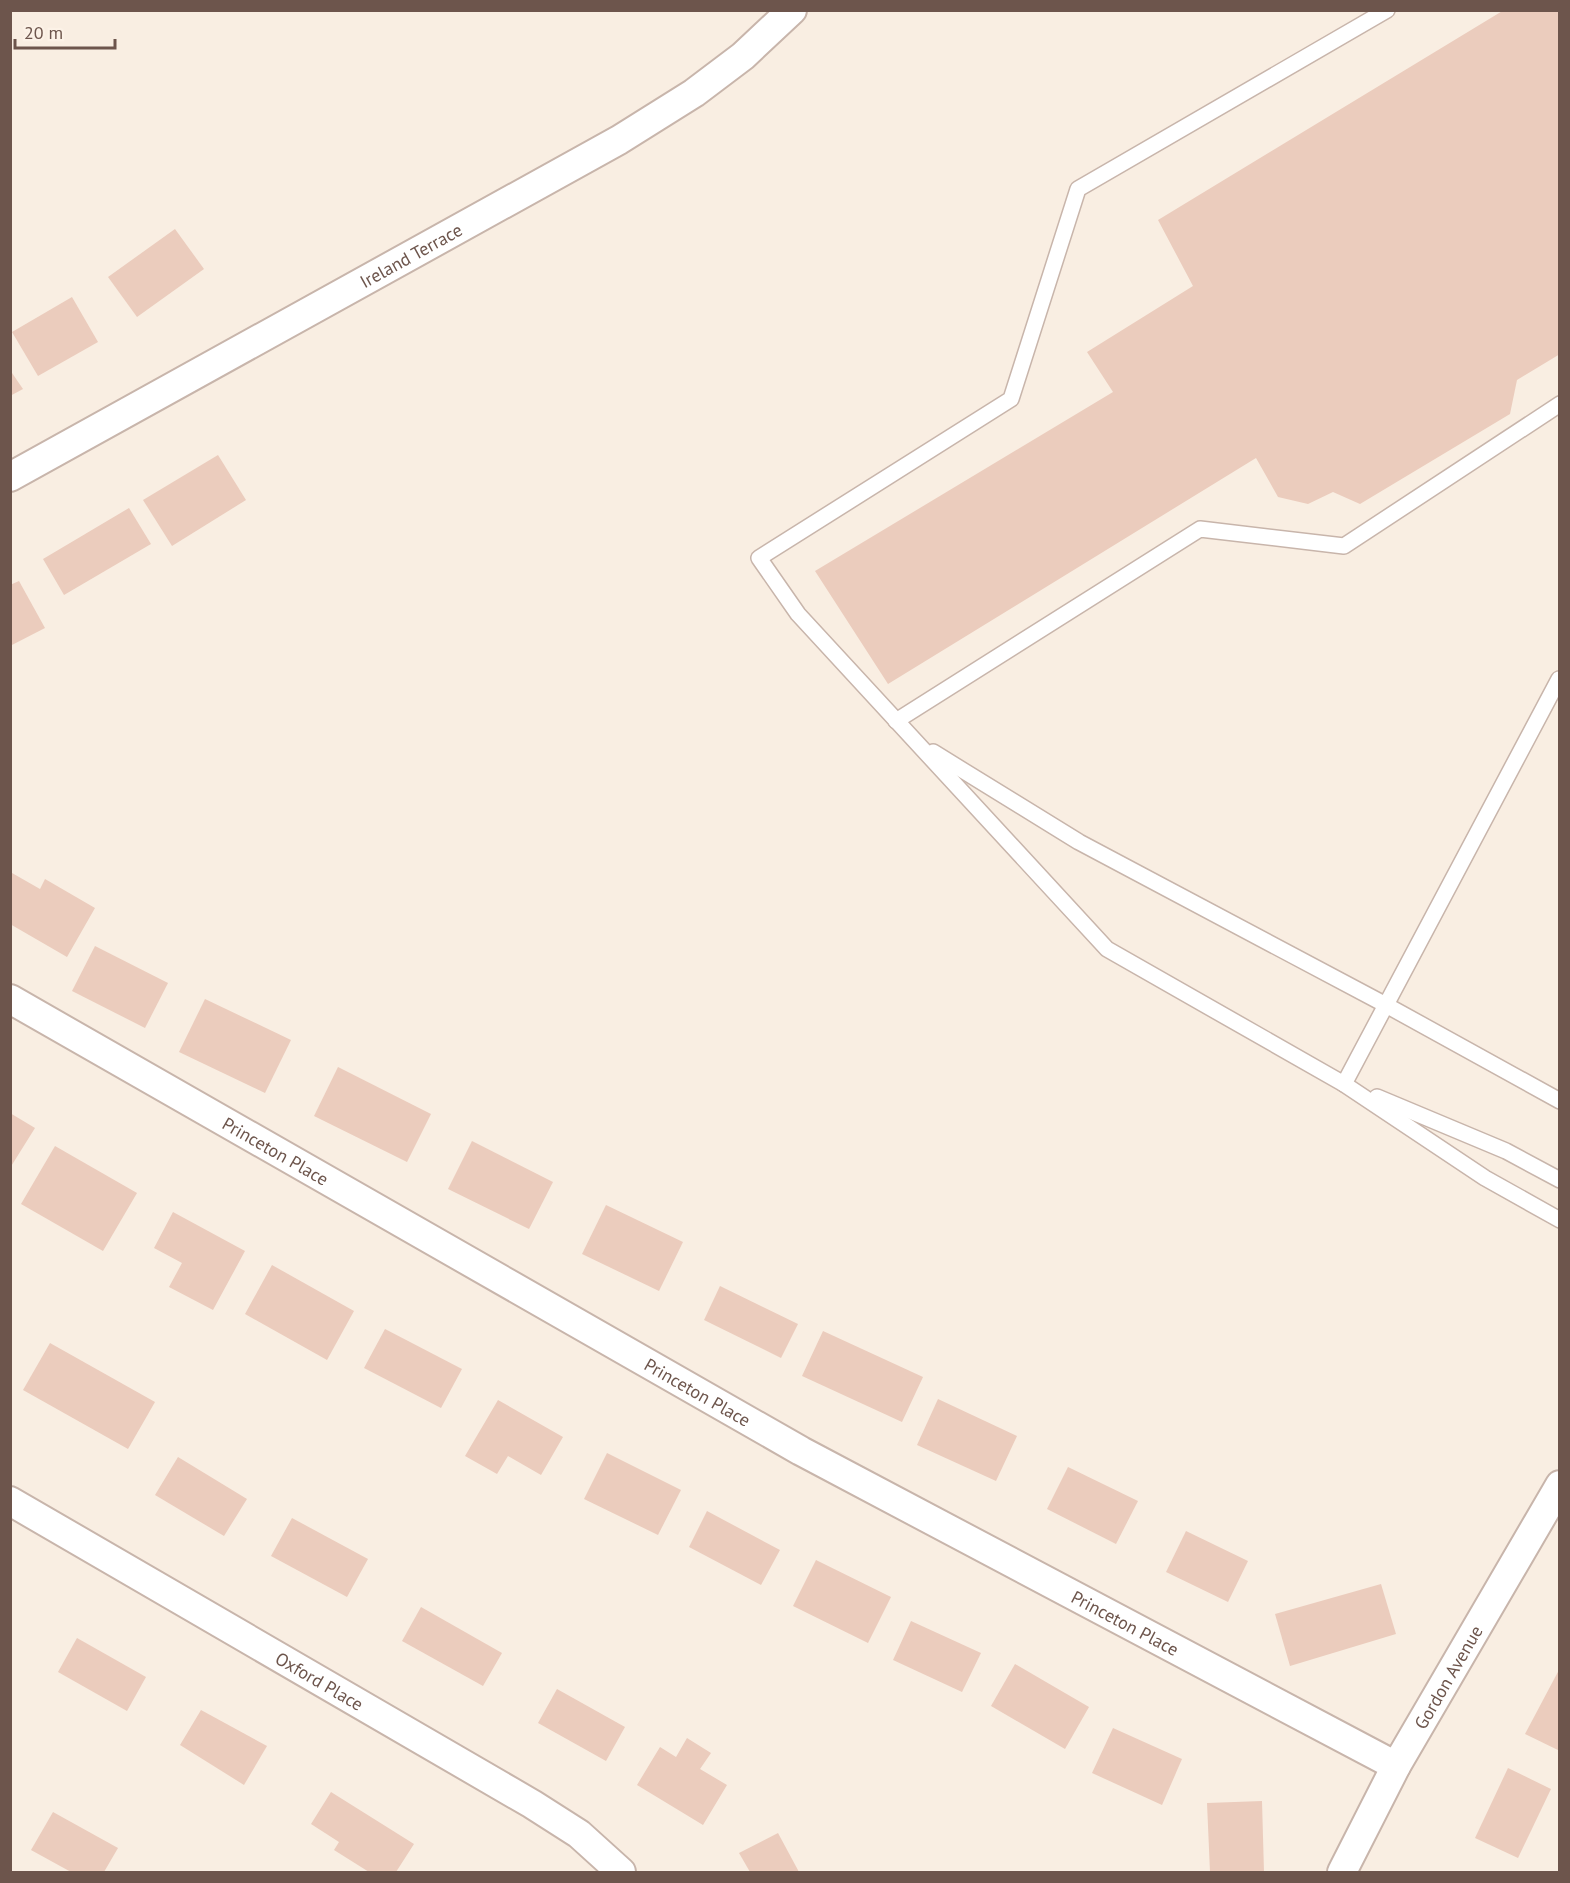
<svg xmlns="http://www.w3.org/2000/svg" width="1570" height="1883" viewBox="0 0 1570 1883" font-family="'PT Sans',sans-serif">
<rect width="100%" height="100%" fill="#f9eee2"/>
<g fill="#ebccbd">
<path d="M1504,10h56v344l-43,26 -7,34 -150,90 -27,-12 -25,12 -30,-7 -22,-39 -368,226 -73,-113 298,-179 -26,-40 106,-66 -35,-66z"/>
<path d="M175,229l29,40 -67,48 -29,-40z"/>
<path d="M72,297l26,45 -60,34 -26,-44z"/>
<path d="M10,370l13,19 -13,7z"/>
<path d="M218,455l28,45 -74,46 -29,-46z"/>
<path d="M129,508l22,36 -87,51 -21,-36z"/>
<path d="M19,581l26,47 -35,18v-61z"/>
<path d="M12,873l28,16 5,-10 50,29 -28,49 -57,-33z"/>
<path d="M95,946l73,37 -23,45 -73,-37z"/>
<path d="M205,999l86,41 -26,53 -86,-41z"/>
<path d="M338,1067l93,47 -24,48 -93,-46z"/>
<path d="M10,1113l25,15 -25,40z"/>
<path d="M472,1141l81,41 -24,47 -81,-40z"/>
<path d="M55,1146l82,47 -34,58 -82,-47z"/>
<path d="M606,1205l77,37 -24,49 -77,-37z"/>
<path d="M173,1212l72,39 -32,59 -44,-23 13,-24 -28,-15z"/>
<path d="M272,1265l82,46 -27,49 -82,-46z"/>
<path d="M720,1286l78,38 -17,34 -77,-38z"/>
<path d="M385,1329l77,40 -21,39 -77,-40z"/>
<path d="M823,1331l100,46 -21,45 -100,-46z"/>
<path d="M50,1343l105,59 -27,47 -105,-59z"/>
<path d="M938,1399l79,37 -21,45 -79,-36z"/>
<path d="M498,1400l65,37 -22,38 -33,-19 -11,18 -32,-18z"/>
<path d="M607,1453l74,37 -23,45 -74,-36z"/>
<path d="M178,1457l69,42 -23,37 -69,-41z"/>
<path d="M1068,1467l70,34 -22,43 -69,-35z"/>
<path d="M707,1511l73,39 -19,35 -72,-38z"/>
<path d="M292,1518l76,41 -21,38 -76,-41z"/>
<path d="M1186,1531l62,30 -20,41 -62,-30z"/>
<path d="M816,1560l75,37 -23,46 -75,-37z"/>
<path d="M1381,1584l15,50 -106,32 -15,-52z"/>
<path d="M421,1607l81,46 -19,33 -81,-45z"/>
<path d="M911,1621l70,32 -19,39 -69,-32z"/>
<path d="M77,1638l69,39 -19,34 -69,-39z"/>
<path d="M1015,1664l74,43 -24,42 -74,-43z"/>
<path d="M1560,1668v83l-35,-17z"/>
<path d="M557,1689l68,38 -19,34 -68,-38z"/>
<path d="M201,1710l66,36 -23,39 -64,-40z"/>
<path d="M1113,1728l69,31 -20,46 -70,-32z"/>
<path d="M687,1738l24,15 -11,16 27,16 -24,40 -66,-40 23,-38 16,10z"/>
<path d="M1508,1768l43,21 -33,69 -43,-20z"/>
<path d="M331,1792l83,52 -18,28h-27l-35,-22 5,-8 -28,-18z"/>
<path d="M1262,1801l2,71h-54l-3,-69z"/>
<path d="M53,1812l65,36 -14,24h-33l-40,-22z"/>
<path d="M778,1833l21,39h-49l-11,-19z"/>
</g>
<g fill="none" stroke-linecap="round" stroke-linejoin="round">
<defs>
<g id="lane">
<path d="M1387,10l-309,179 -67,210 -252,159 39,56 309,335 237,135 141,94 75,42"/>
<path d="M896,721l304,-192 144,17 216,-142"/>
<path d="M933,752l146,90 307,163 174,96"/>
<path d="M1344,1084l215,-405"/>
<path d="M1377,1097l129,54 54,29"/>
</g>
<g id="street">
<path id="s1" d="M10,477l609,-337 75,-47 49,-37 49,-46"/>
<path id="s2" d="M10,999l791,452 595,315"/>
<path id="s3" d="M10,1501l522,303 47,30 42,38"/>
<path id="s4" d="M1342,1872l54,-106 164,-281"/>
</g>
</defs>
<use href="#lane" stroke="#c8b5ab" stroke-width="18"/>
<use href="#street" stroke="#c8b5ab" stroke-width="32"/>
<use href="#lane" stroke="#fff" stroke-width="15"/>
<use href="#street" stroke="#fff" stroke-width="28"/>
</g>
<g text-anchor="middle" dominant-baseline="central" stroke-width="6" stroke-linejoin="round" paint-order="stroke">
<g font-size="18" fill="#6d554c" stroke="#fcf2e7">
<text stroke="none"><textPath href="#s1" startOffset="458">Ireland Terrace</textPath></text>
<text stroke="none"><textPath href="#s2" startOffset="306">Princeton Place</textPath></text>
<text stroke="none"><textPath href="#s2" startOffset="792">Princeton Place</textPath></text>
<text stroke="none"><textPath href="#s2" startOffset="1278">Princeton Place</textPath></text>
<text stroke="none"><textPath href="#s4" startOffset="222">Gordon Avenue</textPath></text>
<text stroke="none"><textPath href="#s3" startOffset="358">Oxford Place</textPath></text>
</g>
</g>
<rect width="1570" height="1883" fill="none" stroke="#6d554c" stroke-width="24"/>
<path d="M15 39v9h100v-9" fill="none" stroke="#6d554c" stroke-width="3"/>
<text x="24" y="39" font-size="18" fill="#6d554c" stroke="#fcf2e7" stroke-width="4.5" paint-order="stroke">20 m</text>
</svg>
